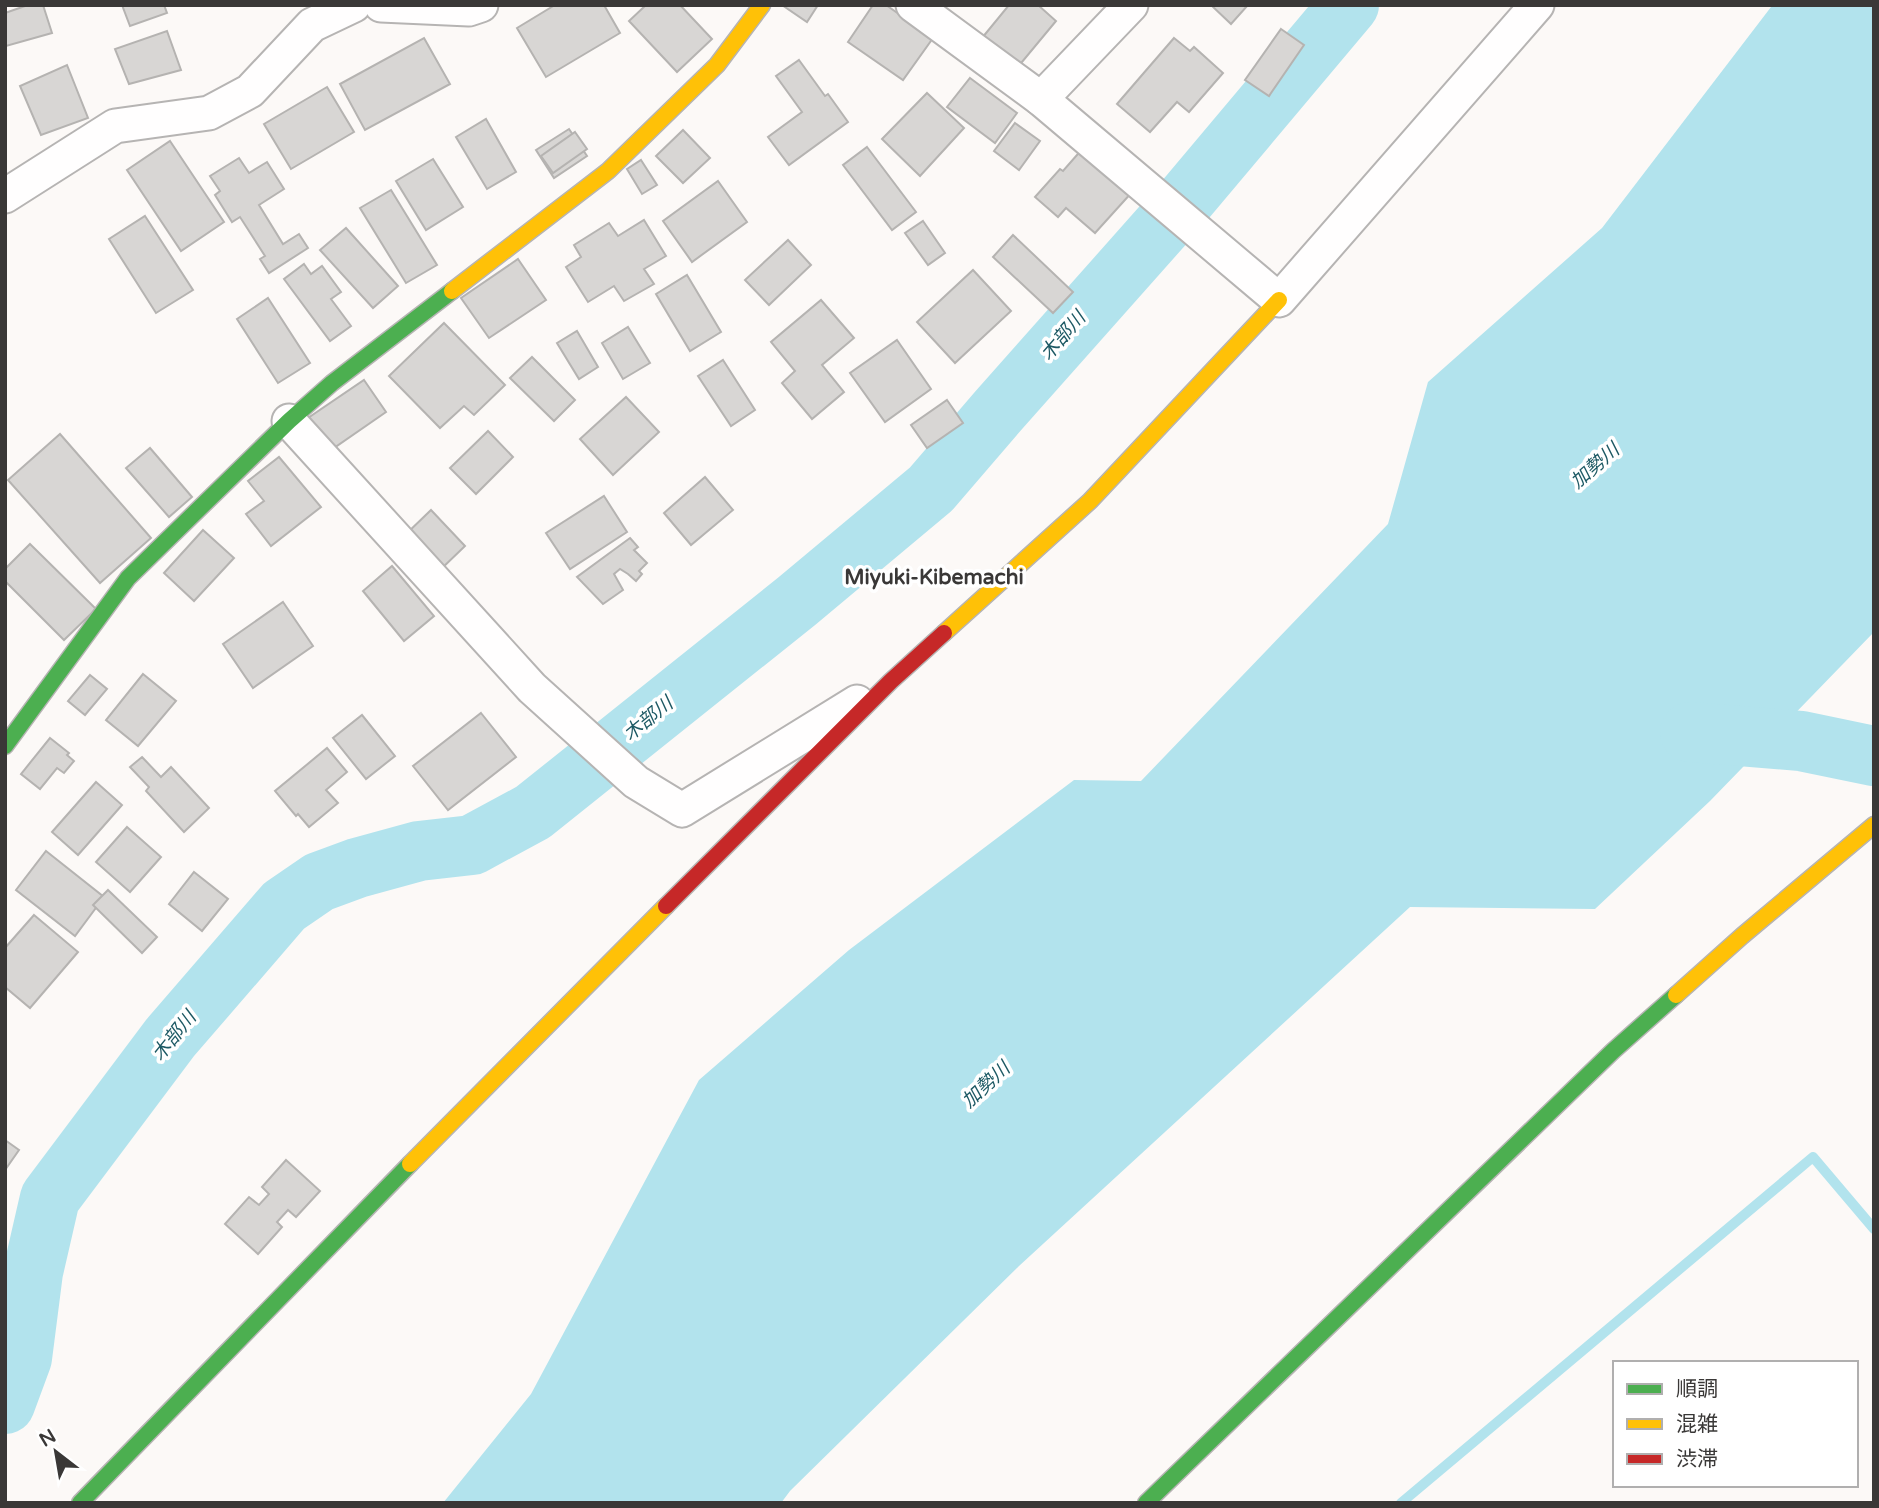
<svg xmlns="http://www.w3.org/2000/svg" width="1879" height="1508" viewBox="0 0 1879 1508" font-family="'Varela Round','Noto Sans JP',sans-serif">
<rect width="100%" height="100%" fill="#fcf9f7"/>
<path fill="#b2e3ed" d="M1775,5h99v627l-164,169 -115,108 -185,-2 -391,359 -229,225 -9,12h-338l88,-109 168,-314 150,-130 225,-170 67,1 247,-257 40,-142 174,-154 169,-221z"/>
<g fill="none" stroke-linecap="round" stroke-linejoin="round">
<path stroke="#b2e3ed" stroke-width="10" d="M1401,1503l412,-346 61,72"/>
<g stroke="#b2e3ed" stroke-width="60">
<path d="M1690,732l111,9 73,15"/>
<path d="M5,1404l17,-46 11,-86 17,-74 120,-160 114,-132 35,-24 38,-14 62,-17 53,-6 61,-33 264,-211 134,-112 67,-78 182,-205 169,-201"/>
</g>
</g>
<g fill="#d8d6d4" stroke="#b5b3b1" stroke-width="2">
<path d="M28,5h15l9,28 -46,13 -1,-33z"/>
<path d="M122,5h42l3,8 -37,13z"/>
<path d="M555,5h49l16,28 -74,44 -29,-49z"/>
<path d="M646,5h34l32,34 -35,33 -48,-51z"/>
<path d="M782,5h36l-11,17z"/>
<path d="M873,5h13l47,33 -30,42 -55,-38z"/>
<path d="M1009,5h29l18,16 -39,47 -35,-30z"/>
<path d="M1211,5h37l-17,19z"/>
<path d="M1281,29l23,16 -35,51 -24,-16z"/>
<path d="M167,31l14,39 -52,14 -14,-35z"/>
<path d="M424,38l26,46 -85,46 -25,-46z"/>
<path d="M1174,38l16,13 4,-4 29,26 -34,39 -12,-10 -27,30 -33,-28z"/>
<path d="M799,60l26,36 3,-2 20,28 -59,43 -21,-28 34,-25 -26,-36z"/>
<path d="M67,65l21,53 -47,17 -21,-49z"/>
<path d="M970,78l47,35 -22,30 -48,-36z"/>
<path d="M327,87l27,45 -63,37 -27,-45z"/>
<path d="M927,93l37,35 -44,48 -38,-37z"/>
<path d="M486,119l30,53 -29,17 -31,-52z"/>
<path d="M1015,123l25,18 -21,29 -25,-19z"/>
<path d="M569,129l18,27 -33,22 -18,-28z"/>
<path d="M683,130l27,28 -27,25 -27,-27z"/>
<path d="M575,132l12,17 -34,24 -12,-17z"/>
<path d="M170,141l54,81 -43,29 -54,-81z"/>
<path d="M867,147l49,65 -24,18 -49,-65z"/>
<path d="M1084,147l49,44 -38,42 -29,-25 -8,9 -23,-20 25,-28 3,2z"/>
<path d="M239,158l10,15 18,-11 17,27 -25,16 24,39 16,-10 9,14 -39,25 -9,-14 5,-3 -25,-39 -8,5 -17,-27 5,-4 -10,-15z"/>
<path d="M433,159l30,48 -37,23 -30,-49z"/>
<path d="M641,160l16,25 -15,9 -15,-25z"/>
<path d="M718,181l29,41 -55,40 -29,-41z"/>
<path d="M391,190l46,75 -31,18 -46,-75z"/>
<path d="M145,216l48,74 -37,23 -47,-74z"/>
<path d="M644,220l22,36 -22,13 10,15 -30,17 -10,-15 -26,16 -22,-35 15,-10 -7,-12 35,-22 9,13z"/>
<path d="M923,221l22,32 -17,12 -23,-32z"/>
<path d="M346,228l52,58 -25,22 -53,-58z"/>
<path d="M1013,235l60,57 -20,21 -60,-56z"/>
<path d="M788,240l23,25 -42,40 -24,-25z"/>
<path d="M518,259l28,41 -57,38 -28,-40z"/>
<path d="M304,264l7,10 11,-8 19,26 -10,7 20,27 -21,15 -46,-62z"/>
<path d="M973,270l38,41 -56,52 -38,-41z"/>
<path d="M687,275l34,57 -31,19 -34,-57z"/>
<path d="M268,298l42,65 -32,20 -41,-64z"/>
<path d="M821,300l33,38 -32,27 22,27 -32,27 -30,-36 13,-12 -24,-29z"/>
<path d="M444,323l61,62 -31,30 -10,-9 -24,22 -51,-52z"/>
<path d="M628,327l22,36 -27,16 -21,-36z"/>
<path d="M577,331l21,36 -19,12 -22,-36z"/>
<path d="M897,340l34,49 -46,33 -35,-49z"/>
<path d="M532,357l43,43 -21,21 -44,-43z"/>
<path d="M723,360l32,50 -24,16 -33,-50z"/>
<path d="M364,380l22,32 -55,38 -23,-32z"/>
<path d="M626,397l33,35 -46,43 -33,-36z"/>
<path d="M947,400l16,23 -36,25 -16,-23z"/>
<path d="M488,431l25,26 -37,37 -26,-26z"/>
<path d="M60,434l91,104 -51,45 -92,-103z"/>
<path d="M150,448l42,49 -23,20 -43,-49z"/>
<path d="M279,457l42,50 -50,39 -25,-32 18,-13 -16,-20z"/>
<path d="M705,477l28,33 -42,35 -27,-32z"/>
<path d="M604,496l23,36 -57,37 -24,-36z"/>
<path d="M431,510l34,36 -27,26 -34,-36z"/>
<path d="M203,530l31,28 -40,43 -30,-28z"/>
<path d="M630,538l8,9 -4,3 13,13 -8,8 3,3 -6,7 -8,-7 -8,-5 -6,5 9,16 -20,14 -26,-27z"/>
<path d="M30,544l66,65 -32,31 -59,-59v-12z"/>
<path d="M392,566l42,50 -30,25 -41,-50z"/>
<path d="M283,602l30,44 -60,42 -30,-44z"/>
<path d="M143,674l33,27 -38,45 -32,-26z"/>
<path d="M90,675l17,14 -22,26 -17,-14z"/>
<path d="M481,713l35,44 -68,53 -35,-44z"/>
<path d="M362,715l33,41 -29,23 -33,-41z"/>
<path d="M50,738l19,15 -2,2 7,6 -10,12 -7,-5 -17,21 -19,-15z"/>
<path d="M327,748l20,24 -21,18 12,13 -29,24 -11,-13 -2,2 -21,-25z"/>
<path d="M142,757l19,20 10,-10 38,41 -25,24 -38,-41 3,-4 -19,-20z"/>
<path d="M96,782l26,23 -44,50 -26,-23z"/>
<path d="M127,827l34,30 -31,35 -34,-30z"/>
<path d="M46,851l58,46 -29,39 -59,-46z"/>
<path d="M194,872l34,27 -26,32 -33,-27z"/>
<path d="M108,890l49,47 -15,16 -49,-48z"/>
<path d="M34,915l44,37 -48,56 -25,-21v-39z"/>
<path d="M5,1140l14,10 -14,20z"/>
<path d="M286,1160l34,31 -24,26 -8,-7 -11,12 5,5 -24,27 -33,-30 24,-27 10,8 10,-11 -7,-7z"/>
</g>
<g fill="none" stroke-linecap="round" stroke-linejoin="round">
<defs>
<g id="street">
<path d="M381,5l88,4 12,-4"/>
<path d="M913,5l128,94 238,201 258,-295"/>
<path d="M1041,99l90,-94"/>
<path d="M5,196l110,-70 94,-13 41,-22 62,-66 42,-20"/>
<path d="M289,421l243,267 104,94 46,28 175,-108"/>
</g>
<g id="fast">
<path d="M5,746l123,-168 161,-157 43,-38 120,-92"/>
<path d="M80,1503l330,-339"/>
<path d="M1146,1503l467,-452 63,-56"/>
</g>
<g id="slow">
<path d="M452,291l156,-120 109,-106 45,-60"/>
<path d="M944,633l146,-132 189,-201"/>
<path d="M1676,995l66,-59 132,-111"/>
<path d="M410,1164l256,-258"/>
</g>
<path id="jam" d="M666,906l225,-225 53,-48"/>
</defs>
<use href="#street" stroke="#b6b4b3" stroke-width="37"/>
<use href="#fast" stroke="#b6b4b3" stroke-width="19"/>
<use href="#slow" stroke="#b6b4b3" stroke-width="19"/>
<use href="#jam" stroke="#b6b4b3" stroke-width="19"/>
<use href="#street" stroke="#fffefe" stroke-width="33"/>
<use href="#fast" stroke="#4caf50" stroke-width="16"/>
<use href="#slow" stroke="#ffc107" stroke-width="16"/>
<use href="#jam" stroke="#c62828" stroke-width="16"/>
</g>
<g text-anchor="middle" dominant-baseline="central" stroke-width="7" stroke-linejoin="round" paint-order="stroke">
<g font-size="19" font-style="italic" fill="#1d5964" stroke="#fff">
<text transform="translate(1063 336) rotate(-49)">木部川</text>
<text transform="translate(1595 466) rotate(-41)">加勢川</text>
<text transform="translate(648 719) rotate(-39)">木部川</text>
<text transform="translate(174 1036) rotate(-51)">木部川</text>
<text transform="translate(986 1085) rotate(-43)">加勢川</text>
</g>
<g font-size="21" font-weight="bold" fill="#3a3837" stroke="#fff">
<text x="934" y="577">Miyuki-Kibemachi</text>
</g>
</g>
<rect width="1879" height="1508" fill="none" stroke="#3a3837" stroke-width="14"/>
<rect x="1613" y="1361" width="245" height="126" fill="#ffffff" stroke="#b0afaf" stroke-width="2"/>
<rect x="1627" y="1384" width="35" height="10" fill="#4caf50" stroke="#b0afaf" stroke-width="2"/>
<text x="1676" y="1396" font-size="21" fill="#3a3837">順調</text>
<rect x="1627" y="1419" width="35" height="10" fill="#ffc107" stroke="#b0afaf" stroke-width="2"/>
<text x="1676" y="1431" font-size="21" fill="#3a3837">混雑</text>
<rect x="1627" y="1454" width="35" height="10" fill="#c62828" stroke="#b0afaf" stroke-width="2"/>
<text x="1676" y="1466" font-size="21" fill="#3a3837">渋滞</text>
<g transform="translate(56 1452) rotate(329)" stroke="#ffffff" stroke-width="5" paint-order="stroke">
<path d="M0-5L12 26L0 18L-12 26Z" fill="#3a3837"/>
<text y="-10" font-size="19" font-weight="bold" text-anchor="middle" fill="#3a3837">N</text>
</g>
</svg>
